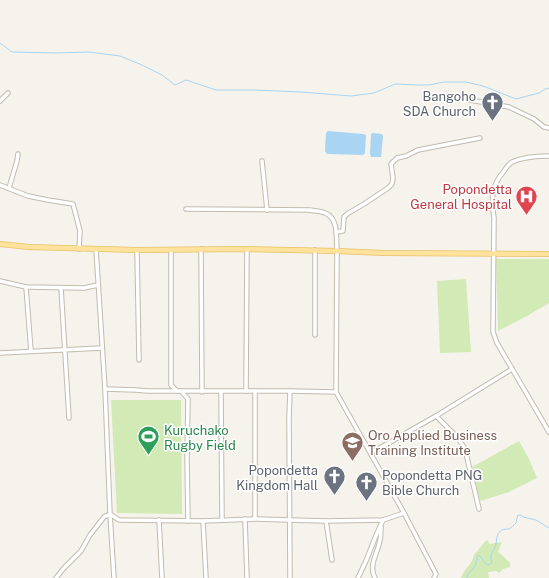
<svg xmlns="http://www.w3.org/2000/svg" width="549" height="578" viewBox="0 0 549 578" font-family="'Public Sans',sans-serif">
<rect width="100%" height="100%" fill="#f6f3ec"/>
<g fill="#d2eab5">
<path d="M496,259h53v44l-22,13 -29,15z"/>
<path d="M466,279l5,73 -31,1 -3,-72z"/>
<path d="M111,400h70l1,114 -65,-1z"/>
<path d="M519,441l10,18 8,19 -28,14 -29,9 -8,-34z"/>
<path d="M487,540l3,4 12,-2 -4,10 4,3 8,8v4l-7,2 -4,4 -3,-2 -8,1 1,6h-28c2,-6 5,-9 9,-14 2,-3 3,-6 4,-9 3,-3 10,-13 13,-15z"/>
</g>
<g fill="#a9d4f2">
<path d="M328,131l35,3 3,1 -1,18 -2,2 -36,-1 -2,-3 1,-18z"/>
<path d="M373,133l9,1 1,2 -2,21h-10l-1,-3 1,-20z"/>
</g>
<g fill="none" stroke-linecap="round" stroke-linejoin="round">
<g stroke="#a9d4f2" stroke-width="1">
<path d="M0,43l12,9 44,1 33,-1 31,4 22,9 20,10 13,10 11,-5 30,10h39l46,2 50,4 23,-3 21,-9 23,1h11l15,-3h22l17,4 33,13 23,-6 6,-4 4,-1"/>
<path d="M467,578v-3c6,-6 10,-9 10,-18l2,-2 7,9 3,1 3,-3c-4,-8 3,-11 4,-18 1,-5 0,-11 6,-14 2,-1 5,-1 7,-1 2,-1 5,-4 7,-6l1,-5 1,-3h3l2,2 13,3 13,8"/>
</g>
<defs>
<g id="minor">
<path d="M470,100l39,7 25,12 10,8 5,1"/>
<path d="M0,101l8,-8"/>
<path d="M549,156c-11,0 -26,1 -37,6 -3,2 -6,6 -8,9 -13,15 -13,28 -10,47l-1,114 4,11 52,89"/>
<path d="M262,161l5,49"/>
<path d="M0,185l28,11 20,4 25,4 7,27 -1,18"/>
<path d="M9,188l8,-27 1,-7"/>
<path d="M186,209l123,1c5,1 12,1 16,3 14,5 11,26 12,38l-1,141 68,121 32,61 -2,4"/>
<path d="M336,232l7,-1 1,-14 3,-3 17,-10 24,-16 4,-4 1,-6 -2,-14 6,-6 9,-2 12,-6 62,-12"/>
<path d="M96,249l9,140 5,125 4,64"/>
<path d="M201,249l1,143"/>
<path d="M137,250l2,110"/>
<path d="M171,250v135l6,6"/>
<path d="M315,250v85"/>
<path d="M0,281l26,6 58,1 14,-3"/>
<path d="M26,287l5,64"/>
<path d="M61,288l8,130"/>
<path d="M0,353l102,-5"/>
<path d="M105,389l31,1 11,1h143l46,1"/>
<path d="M181,391l7,8 -1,58 1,64"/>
<path d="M246,391l1,-142"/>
<path d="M255,391v128"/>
<path d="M290,391l-1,27 1,160"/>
<path d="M221,392l1,128"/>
<path d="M436,416l22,22 7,11 14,60"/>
<path d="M371,453l65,-37 76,-47"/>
<path d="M245,519l2,59"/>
<path d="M159,520l3,58"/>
<path d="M203,521l3,57"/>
<path d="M326,521l6,39"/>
<path d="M56,578l8,-10 17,-17 9,-16 14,-18 6,-3 9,6 84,1 52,-2 71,2 57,-1 21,-7"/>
<path d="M358,578l8,-17 9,-23 8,-18"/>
<path d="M375,578c-7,-13 3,-25 5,-38 1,-4 1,-8 1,-13"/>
</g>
<path id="major" d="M0,244l29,3 108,3 110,-1 90,2 47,2 165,1"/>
</defs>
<use href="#minor" stroke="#c2bbae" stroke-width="5.5"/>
<use href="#major" stroke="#e6c16a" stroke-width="6"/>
<use href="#minor" stroke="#fff" stroke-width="3.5"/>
<use href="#major" stroke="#ffe39c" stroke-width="4.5"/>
</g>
<defs>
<symbol id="church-pin" viewBox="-11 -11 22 30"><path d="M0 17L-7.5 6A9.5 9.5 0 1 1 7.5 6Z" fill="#6b7280" stroke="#fff"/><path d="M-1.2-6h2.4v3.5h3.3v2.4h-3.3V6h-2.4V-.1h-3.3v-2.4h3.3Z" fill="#fff"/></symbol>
<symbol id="hospital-pin" viewBox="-11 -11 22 30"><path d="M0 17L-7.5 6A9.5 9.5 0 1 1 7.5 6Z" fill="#e0444e" stroke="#fff"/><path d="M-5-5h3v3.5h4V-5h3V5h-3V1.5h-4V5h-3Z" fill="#fff"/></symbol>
<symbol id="stadium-pin" viewBox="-11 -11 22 30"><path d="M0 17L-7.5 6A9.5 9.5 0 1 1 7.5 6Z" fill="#2e9e5b" stroke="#fff"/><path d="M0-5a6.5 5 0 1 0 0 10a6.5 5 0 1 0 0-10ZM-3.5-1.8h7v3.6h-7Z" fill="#fff"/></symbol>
<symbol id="university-pin" viewBox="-11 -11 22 30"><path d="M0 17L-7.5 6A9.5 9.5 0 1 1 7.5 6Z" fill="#8d6e63" stroke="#fff"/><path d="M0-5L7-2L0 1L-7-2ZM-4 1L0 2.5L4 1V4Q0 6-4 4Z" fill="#fff"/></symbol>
</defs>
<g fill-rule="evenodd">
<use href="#church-pin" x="480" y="90" width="25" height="34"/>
<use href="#hospital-pin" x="514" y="184" width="25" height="34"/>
<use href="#stadium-pin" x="136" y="424" width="25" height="34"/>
<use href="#university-pin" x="340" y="430" width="25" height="34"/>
<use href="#church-pin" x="322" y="464" width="25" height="34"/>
<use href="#church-pin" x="354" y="470" width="25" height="34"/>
</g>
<g text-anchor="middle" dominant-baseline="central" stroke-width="3" stroke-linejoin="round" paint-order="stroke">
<g font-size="13" fill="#5b616d" stroke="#fff" text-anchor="end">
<text x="476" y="96">Bangoho<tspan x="476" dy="15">SDA Church</tspan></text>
<text x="318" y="470">Popondetta<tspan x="318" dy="15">Kingdom Hall</tspan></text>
<text x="382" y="475" text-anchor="start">Popondetta PNG<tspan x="382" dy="15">Bible Church</tspan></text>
</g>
<g font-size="13" fill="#be3a42" stroke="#fff" text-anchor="end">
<text x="512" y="189">Popondetta<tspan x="512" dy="15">General Hospital</tspan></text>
</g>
<g font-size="13" fill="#27864d" stroke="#fff" text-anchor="start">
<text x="164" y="430">Kuruchako<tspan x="164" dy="15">Rugby Field</tspan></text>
</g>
<g font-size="13" fill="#785e54" stroke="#fff" text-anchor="start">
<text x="368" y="435">Oro Applied Business<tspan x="368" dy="15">Training Institute</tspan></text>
</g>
</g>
</svg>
